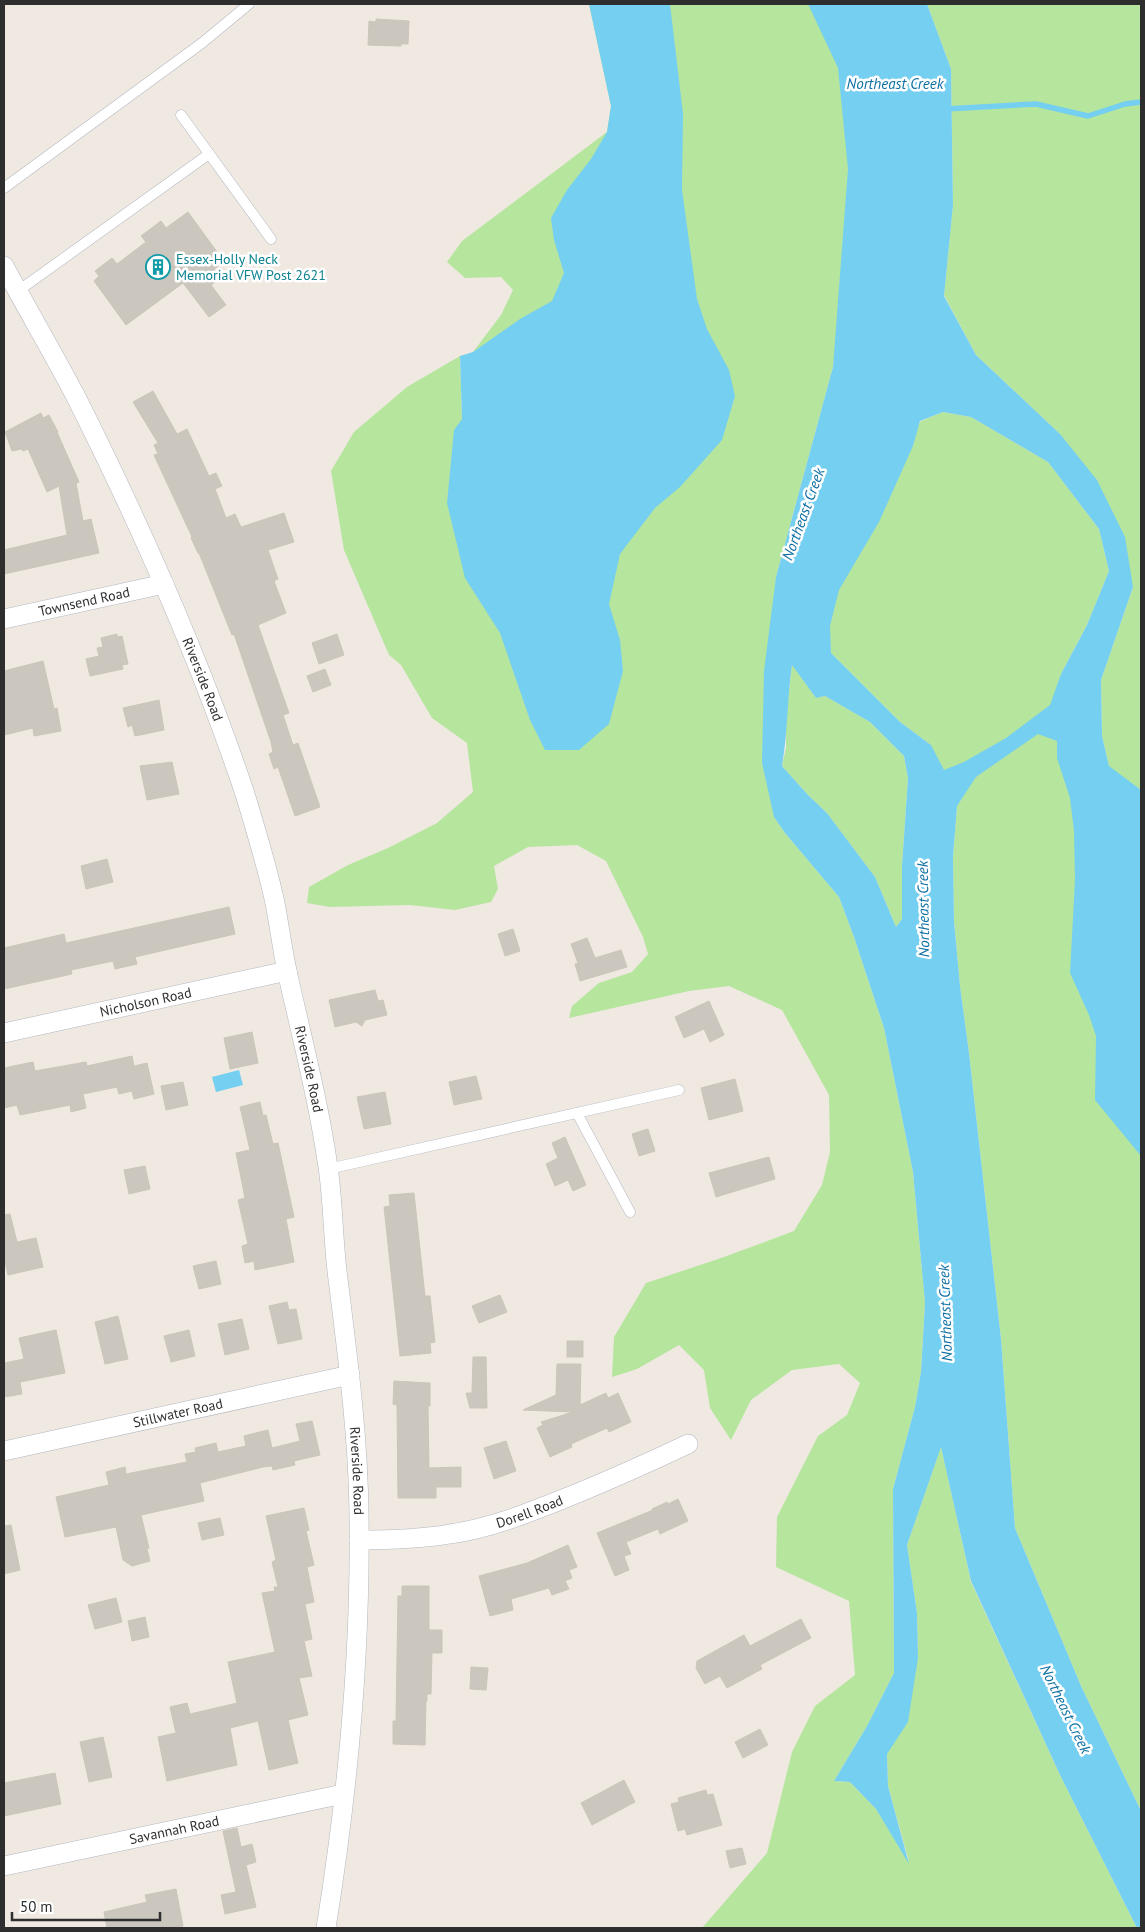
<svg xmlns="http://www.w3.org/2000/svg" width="1145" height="1932" viewBox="0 0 1145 1932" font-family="'PT Sans',sans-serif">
<rect width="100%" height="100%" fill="#efe9e1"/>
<g fill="#b6e59e">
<path d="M589,4h245l35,116 -36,247 -57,210 -2,240 11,16 54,64 15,40 30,91 29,144 12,131 -4,69 -6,35 -22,82 1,184 -27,53 -33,55 16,1 26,27 33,53 -21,-76 -1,-32 31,-96 -1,-45 -10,-68 34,-99 30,136 89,193 77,153h-435l65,-75 25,-101 23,-46 40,-31 -6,-74 -73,-34 1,-50 41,-81 29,-21 13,-32 -21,-19 -47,6 -41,30 -20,40 -21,-32 -6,-38 -25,-25 -42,24 -25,8 2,-40 32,-54 78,-26 70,-26 28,-46 8,-33 -1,-57 -47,-85 -53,-24 -40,5 -120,27 3,-12 27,-23 33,-11 16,-18 -5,-17 -37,-76 -29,-16 -49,2 -34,19 4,23 -7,13 -36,8 -45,-5 -80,2 -23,-4 2,-16 39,-22 40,-17 49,-25 36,-31 -6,-49 -35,-25 -31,-53 -12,-10 -45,-105 -13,-79 23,-39 53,-45 53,-31 2,63 22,7 -11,-74 28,-37 12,-25 -12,-13 -36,1 -18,-16 15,-21 145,-109 4,-26z"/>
<path d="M927,4h214v1807l-60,-125 -66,-158 -14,-189 -32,-286 -9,-67 -6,-65 -1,-64 4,-51 -26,-61 -31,-23 -69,-69 -11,-75 101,-157 22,-9 28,5 77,45 51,67 10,42 -22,54 -26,49 48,92 -7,-30 -1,-56 32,-93 -73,-153 -84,-79 -32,-60 9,-90 -2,-136z"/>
<path d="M792,664l24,34 9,-2 45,26 34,34 4,22 -6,88v53l-6,8 -21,-50 -48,-64 -19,-18 -26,-29 4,-18v-31z"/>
</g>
<g fill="#75cff0" fill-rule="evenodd">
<path d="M589,4h81l13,110 -1,76 15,109 10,30 22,41 6,26 -13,44 -42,47 -25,21 -35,46 -11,50 11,36 3,31 -14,53 -30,26h-34l-15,-30 -30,-87 -35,-55 -18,-75 7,-73 8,-11 -2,-63 13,-4 47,-33 32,-18 12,-28 -10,-33 -3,-22 16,-28 24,-31 16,-27 4,-26z"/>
<path d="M808,4h119l24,65 2,136 -9,91 32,59 84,79 37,46 28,57 8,50 -32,93 1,56 7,30 32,24v366l-46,-56 1,-64 -7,-21 -19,-42 5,-93 -1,-49 -4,-33 -13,-40v-17l-19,-7 -62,43 -19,29 -4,51 1,64 6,65 9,67 32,286 14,189 66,158 60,125v117h-4l-77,-153 -89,-194 -30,-134 -34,98 10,68 1,45 -10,64 -21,32 1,32 21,78 -33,-55 -26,-27 -16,-1 33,-55 27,-53 -1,-184 22,-82 6,-35 4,-69 -12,-131 -29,-144 -30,-91 -15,-40 -54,-64 -11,-16 -12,-54 2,-92 12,-94 57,-210 15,-198 -10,-101zM943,412l28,5 77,45 51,67 10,42 -22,54 -26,49 -11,31 -44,33 -42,24 -20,8 -13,-25 -31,-23 -69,-69 -1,-27 9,-36 40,-68 34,-76 7,-25zM792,665l24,33 9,-2 45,26 34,34 4,22 -6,88v53l-6,8 -21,-50 -48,-64 -19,-18 -26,-29c6,-34 5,-68 10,-101z"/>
<path d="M239,1070l4,15 -27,7 -4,-15z"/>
</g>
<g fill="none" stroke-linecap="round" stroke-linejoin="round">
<path stroke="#75cff0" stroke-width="5.5" d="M945,109l91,-5 52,12 37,-12 16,-2"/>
</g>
<g fill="#cbc7bf" stroke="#cbc5ba">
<path d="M376,19l33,2 -1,23h-7v2l-33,-1 1,-24 7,1z"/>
<path d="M188,212l32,44 -4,4 4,5 -6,4 6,9 -9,7 15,20 -17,12 -26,-34 -57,42 -32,-44 5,-5 -4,-5 17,-13 5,6 29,-22 -5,-6 20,-15 5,7z"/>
<path d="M153,391l24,43 10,-5 22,47 7,-3 6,13 -7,3 11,29 9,-4 6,13 43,-14 10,29 -26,8 10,29 -4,2 12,32 -28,12 31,88 -6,2 10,30 5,-2 22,64 -25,9 -17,-49 -4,2 -5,-15 4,-2 -2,-10 -37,-108 -2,1 -33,-82h-1l-7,-15 1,-1 -38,-82 4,-1 -4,-9 4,-2 -25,-41z"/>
<path d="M41,413l2,5 6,-3 9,17h-1l22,50 -3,1 7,38 8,-2 8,34 -95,21v-24l63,-15 -8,-49 -12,6 -19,-43 -5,2 -1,-2 -10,2 -7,-19z"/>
<path d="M117,634v3l5,-1 6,28 -6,1 1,4 -33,7 -4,-17 13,-3 -2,-8 6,-1 -2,-9z"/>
<path d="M337,634l7,21 -25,9 -7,-21z"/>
<path d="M43,661l11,48 3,-1 4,23 -27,5 -1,-8 -29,7v-64z"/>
<path d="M325,669l6,16 -18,7 -6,-16z"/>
<path d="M159,700l5,30 -29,6 -3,-11 -4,2 -5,-19z"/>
<path d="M172,762l7,32 -32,6 -7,-34z"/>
<path d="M107,859l6,23 -27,7 -5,-23z"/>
<path d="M229,907l6,27 -100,23 2,7 -22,5 -2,-8 -42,9 1,4 -68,15v-41l60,-14 2,9z"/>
<path d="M513,929l7,22 -15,5 -7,-22z"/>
<path d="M587,938l8,20 26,-8 6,17 -47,14 -5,-17 3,-1 -7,-19z"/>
<path d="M375,990l3,11 5,-1 4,15 -22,5 -3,6 -6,-4 -21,5 -6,-27z"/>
<path d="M709,1001l15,34 -14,7 -6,-13 -20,9 -9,-21z"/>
<path d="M252,1032l6,31 -28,6 -6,-31z"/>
<path d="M132,1056l2,10 13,-3 7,31 -20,5 -2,-8 -13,3 -2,-7 -34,7 3,14 -15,4 -1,-7 -50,10 -3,-10 -13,3v-40l29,-6 2,9 51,-9 1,4z"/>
<path d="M476,1076l6,23 -28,6 -5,-23z"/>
<path d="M735,1079l8,32 -34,9 -8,-32z"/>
<path d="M183,1082l5,23 -22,5 -5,-24z"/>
<path d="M385,1092l6,32 -27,5 -7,-32z"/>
<path d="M260,1102l3,14 3,-1 7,29 5,-1 16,74 -8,2 8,43 -39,8 -1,-9 -9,2 -3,-17 6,-2 -10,-44 7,-2 -9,-45 14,-3 -10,-43z"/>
<path d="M648,1129l7,22 -16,5 -7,-22z"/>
<path d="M565,1137l21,48 -13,6 -5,-11 -13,6 -9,-22 12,-6 -6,-15z"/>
<path d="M769,1157l6,22 -59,18 -7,-24z"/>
<path d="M145,1166l5,23 -21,5 -5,-24z"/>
<path d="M414,1193l11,103h5l5,46 -5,1 1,10 -31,3 -16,-149 6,-1 -1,-11z"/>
<path d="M10,1214l7,28 19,-4 7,29 -35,8 -4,-18v-42z"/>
<path d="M216,1261l5,23 -22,5 -6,-23z"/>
<path d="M500,1295l7,17 -28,11 -7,-17z"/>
<path d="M287,1302l2,8 7,-1 6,30 -24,5 -9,-38z"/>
<path d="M118,1316l10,43 -23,5 -10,-42z"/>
<path d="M242,1319l7,30 -24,6 -7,-31z"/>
<path d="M56,1330l9,43 -45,9 2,12 -18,3v-34l20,-4 -5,-21z"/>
<path d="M189,1330l6,26 -24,6 -7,-26z"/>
<rect x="567" y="1341" width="16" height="16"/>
<path d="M473,1357h13l1,51h-17l-4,-15h6z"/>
<path d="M557,1364h24l-1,41 26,-12 2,5 10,-5 13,29 -22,10 -2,-4 -36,16 1,3 -22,10 -13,-29 6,-3 -2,-3 32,-10 -50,-2 33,-15z"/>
<path d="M394,1381l36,2v23h-2l1,62 32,-1v20h-25v11h-38l-1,-93 -4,-1z"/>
<path d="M312,1421l8,34 -26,6 1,4 -22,5 -1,-4 -9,1 -63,16 4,18 -63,14 8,33 -2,1 3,12 -18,5 -9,-6 -7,-33 -51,10 -9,-40 53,-12 -3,-13 19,-5 1,7 61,-12 -2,-8 11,-2 -1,-4 21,-5 2,9 28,-6 -2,-10 24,-6 4,18 28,-7 -4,-17z"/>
<path d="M506,1441l10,30 -22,8 -10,-31z"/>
<path d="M678,1499l10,22 -28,13 -2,-5 -32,13 5,12 -7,2 5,14 -14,6 -18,-43 56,-23 -1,-1 15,-7 1,2z"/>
<path d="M304,1508l5,22 -3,1 8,34 -7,2 7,35 -9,2 7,35 -8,2 8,35 -13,2 9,37 -20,5 10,43 -29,7 -11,-49 -28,7 7,37 -70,16 -9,-44 18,-4 -6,-26 17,-4 3,11 47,-11 -9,-41 47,-10 -13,-59 13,-2 -1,-4h4l-6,-25 4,-2 -10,-44z"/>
<path d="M220,1518l4,17 -22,5 -4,-17z"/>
<path d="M11,1525l9,45 -16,4v-48z"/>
<path d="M568,1545l9,22 -8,3 3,8 -7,3 4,8 -17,6 -3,-7 -38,11 2,11 -23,6 -11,-40 48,-13z"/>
<path d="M402,1586h27v44h13v23h-10l-1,41h-4v7h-1l-1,44 -32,-1v-23h3l2,-125h4z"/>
<path d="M116,1598l6,24 -27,7 -7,-24z"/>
<path d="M145,1617l4,20 -17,4 -4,-20z"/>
<path d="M801,1619l10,19 -51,27 2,4 -35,19 -7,-12 -15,8 -9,-16 1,-7 47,-26 6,11z"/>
<path d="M471,1667l17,1 -2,22 -16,-1z"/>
<path d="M760,1729l8,16 -25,13 -8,-16z"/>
<path d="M103,1737l9,40 -23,5 -9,-40z"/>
<path d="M55,1773l6,31 -57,12v-33z"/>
<path d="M624,1780l11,22 -43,23 -11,-22z"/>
<path d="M706,1790l1,5 6,-1 9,31 -35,10 -2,-6 -7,2 -7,-27 8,-2 -1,-4z"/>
<path d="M237,1828l4,19 11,-3 4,18 -10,3 10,42 -31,7 -4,-19 15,-3 -13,-61z"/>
<path d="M742,1848l4,16 -16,4 -4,-17z"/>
<path d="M176,1889l7,37 -9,2h-67l-3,-16 43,-10 -2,-7z"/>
</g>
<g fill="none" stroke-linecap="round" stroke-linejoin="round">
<defs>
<g id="lane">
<path d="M181,115l90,124"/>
<path d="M4,188l198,-145 47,-39"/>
<path d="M18,291l191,-137"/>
<path d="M577,1113l53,99"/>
<path d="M328,1169l351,-79"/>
</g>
<g id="street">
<path id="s1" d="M4,266c23,43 48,85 71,129 65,129 124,262 170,399 11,36 22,72 30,109 5,26 8,52 14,77 14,62 30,124 39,187 5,34 5,69 9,104 10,81 21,161 22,242 2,138 -11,279 -33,415"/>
<path id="s2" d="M4,619l160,-35"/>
<path id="s3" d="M4,1033l283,-62"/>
<path id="s4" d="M4,1451l346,-76"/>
<path id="s5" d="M359,1540c31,0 61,-1 91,-6 43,-6 83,-23 123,-39 39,-16 77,-33 115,-51"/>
<path id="s6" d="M4,1866l339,-72"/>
</g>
</defs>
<use href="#lane" stroke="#b4b7c1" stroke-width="11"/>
<use href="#street" stroke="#b4b7c1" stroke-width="20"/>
<use href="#lane" stroke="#fff" stroke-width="10"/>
<use href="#street" stroke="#fff" stroke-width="19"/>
</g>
<defs>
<symbol id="building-ring" viewBox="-11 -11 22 22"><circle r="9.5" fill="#fff" stroke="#0f9aa8" stroke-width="1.5"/><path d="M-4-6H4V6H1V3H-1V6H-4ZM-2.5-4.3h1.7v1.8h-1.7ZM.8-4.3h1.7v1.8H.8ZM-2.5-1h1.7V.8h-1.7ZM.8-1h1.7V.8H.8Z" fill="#0f9aa8"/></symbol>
</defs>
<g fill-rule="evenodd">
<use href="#building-ring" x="144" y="253" width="28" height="28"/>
</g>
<g text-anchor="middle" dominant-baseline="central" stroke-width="5" stroke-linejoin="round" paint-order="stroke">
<g font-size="14" fill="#0d838f" stroke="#fff" text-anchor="start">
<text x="176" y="259">Essex-Holly Neck<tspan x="176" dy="16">Memorial VFW Post 2621</tspan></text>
</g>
<g font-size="14" fill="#2e2e2e" stroke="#fff">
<text stroke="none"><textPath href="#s2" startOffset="82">Townsend Road</textPath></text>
<text stroke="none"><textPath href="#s1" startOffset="459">Riverside Road</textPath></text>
<text stroke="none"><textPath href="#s3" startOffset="145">Nicholson Road</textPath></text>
<text stroke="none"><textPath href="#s1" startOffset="864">Riverside Road</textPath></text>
<text stroke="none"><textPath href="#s4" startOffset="178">Stillwater Road</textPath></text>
<text stroke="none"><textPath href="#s1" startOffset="1269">Riverside Road</textPath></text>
<text stroke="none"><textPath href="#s5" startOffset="174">Dorell Road</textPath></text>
<text stroke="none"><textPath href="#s6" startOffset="174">Savannah Road</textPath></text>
</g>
<g font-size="15" font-style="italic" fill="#0d6fa3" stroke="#fff">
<text x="895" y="83">Northeast Creek</text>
<text transform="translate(803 514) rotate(-70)">Northeast Creek</text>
<text transform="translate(923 909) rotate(-91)">Northeast Creek</text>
<text transform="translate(945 1313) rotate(-92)">Northeast Creek</text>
<text transform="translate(1066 1709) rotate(64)">Northeast Creek</text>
</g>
</g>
<rect width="1145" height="1932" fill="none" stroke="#2e2e2e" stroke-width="10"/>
<path d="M12 1912v8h148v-8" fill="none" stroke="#2e2e2e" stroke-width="2.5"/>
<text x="20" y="1912" font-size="15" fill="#2e2e2e" stroke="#ffffff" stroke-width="4" paint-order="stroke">50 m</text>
</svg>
